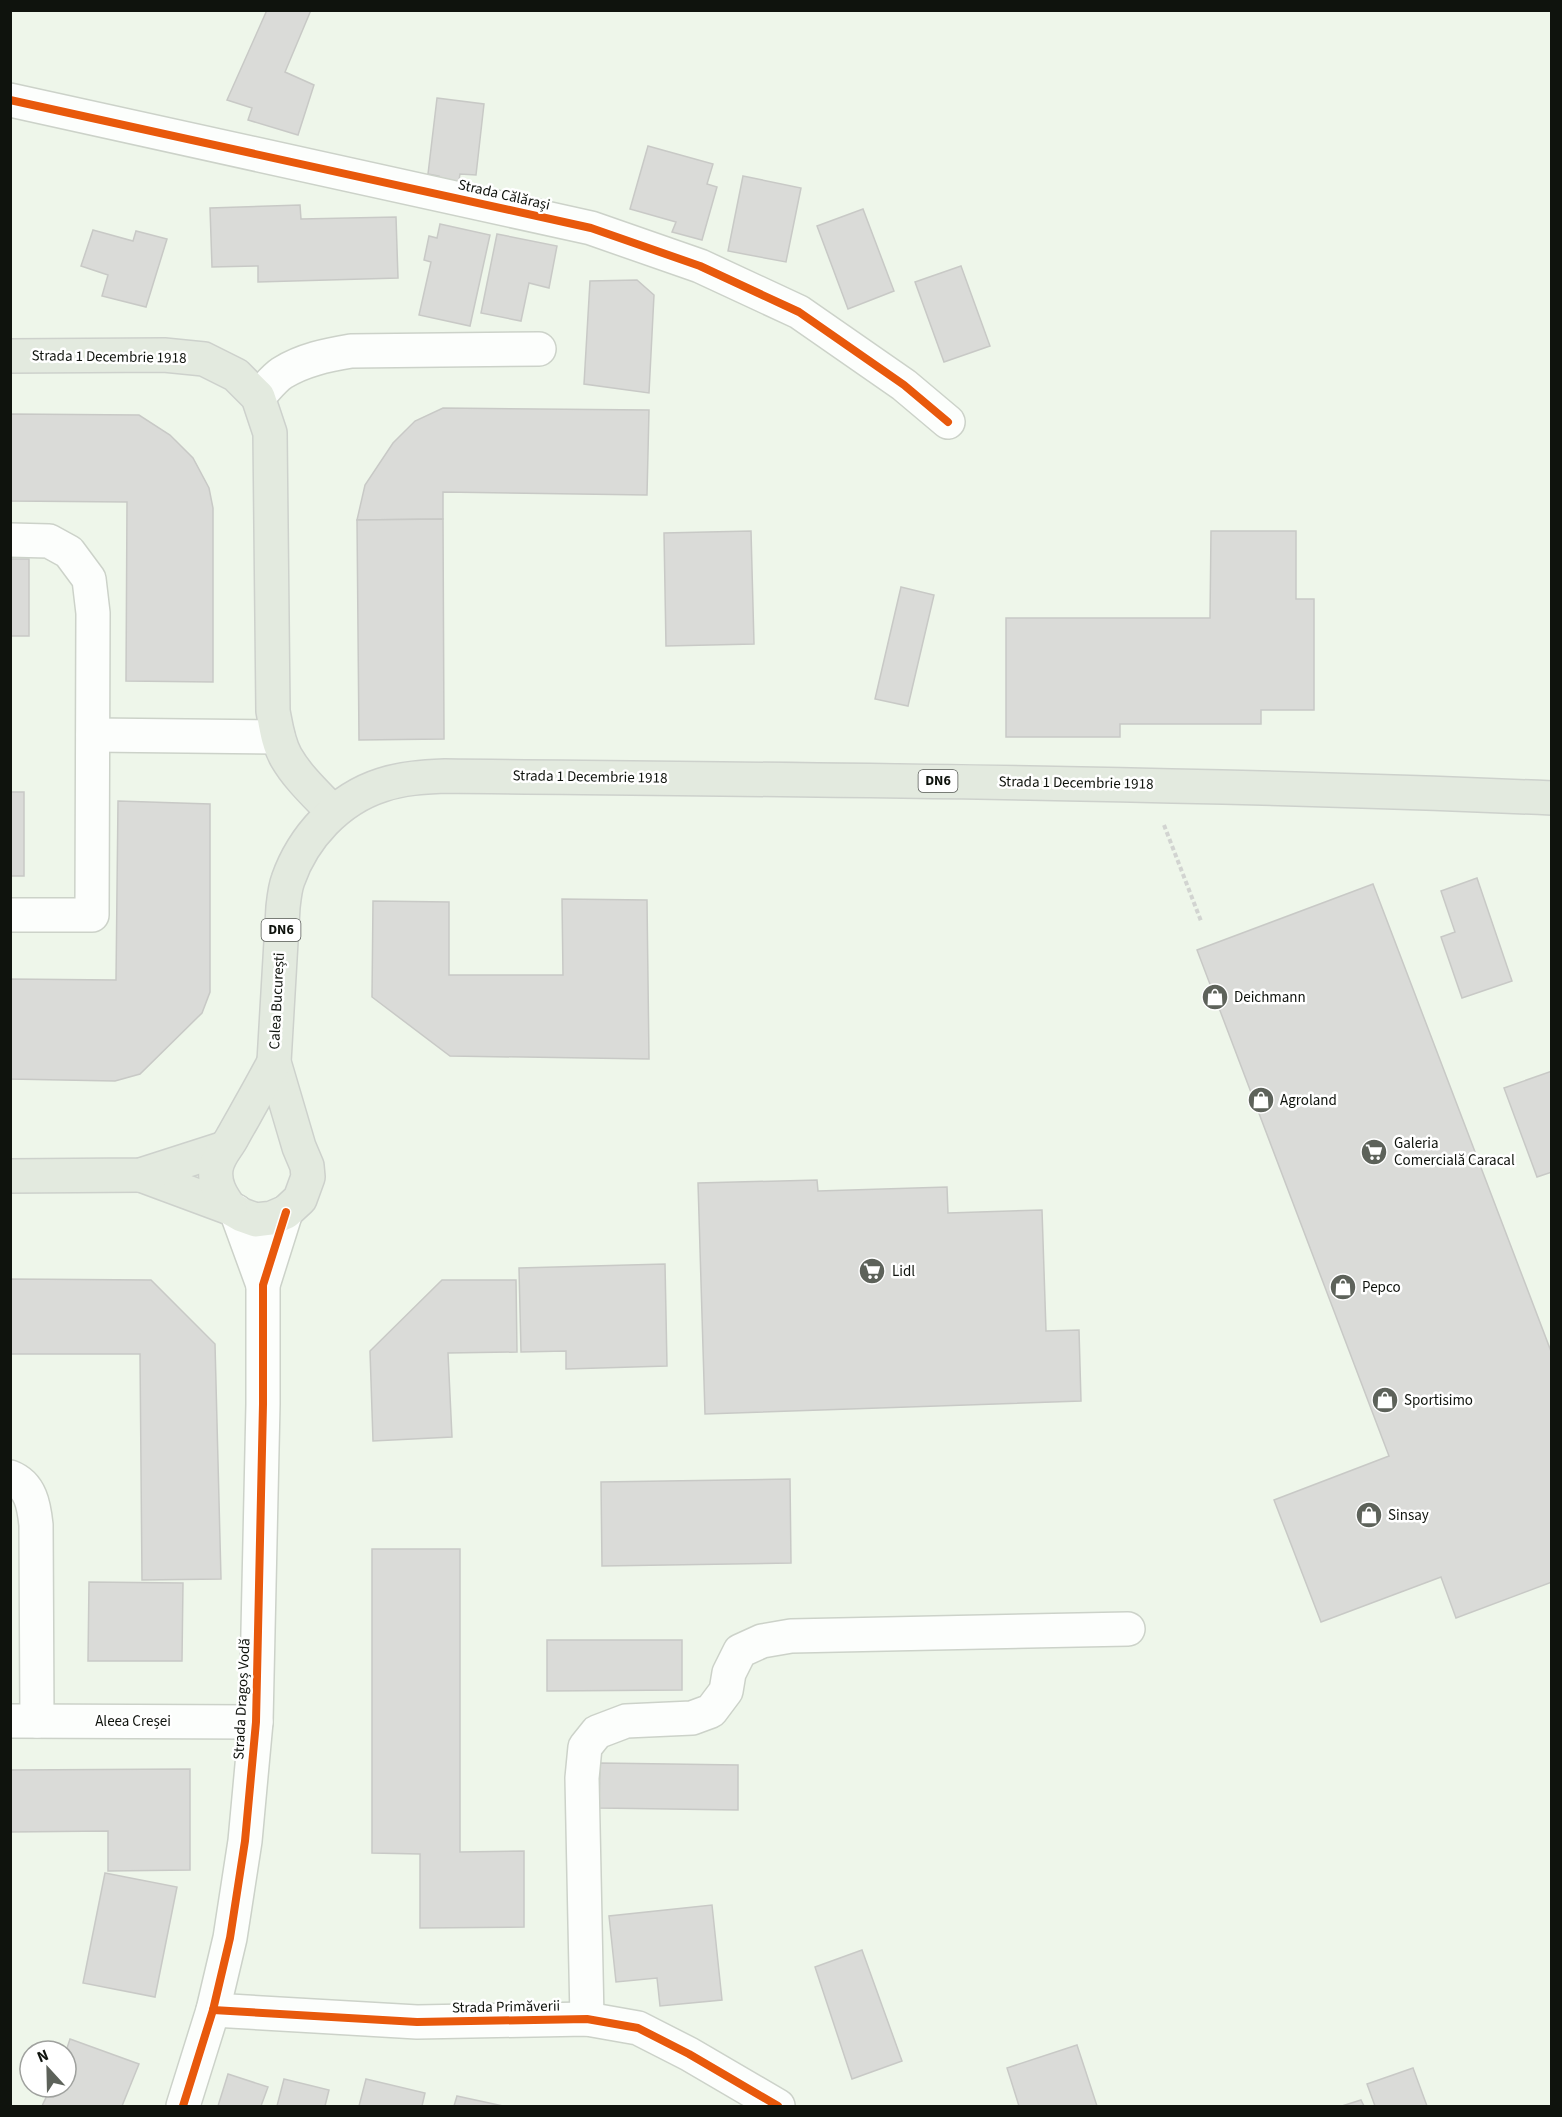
<svg xmlns="http://www.w3.org/2000/svg" width="1562" height="2117" viewBox="0 0 1562 2117" font-family="'Source Sans 3',sans-serif">
<rect width="100%" height="100%" fill="#eef6ea"/>
<g fill="#dadbd8" stroke="#c8c9c6" stroke-width="1.5">
<path d="M267,10h44l-26,62 29,13 -16,50 -50,-15 4,-12 -25,-8z"/>
<path d="M437,98l47,6 -8,71 -16,-1 -2,12 -20,-2 1,-8 -11,-2z"/>
<path d="M648,146l65,18 -6,20 10,3 -15,53 -30,-8 4,-10 -46,-13z"/>
<path d="M743,176l58,12 -15,74 -58,-11z"/>
<path d="M300,205l1,14 95,-2 2,61 -140,4v-16l-46,1 -2,-59z"/>
<path d="M863,209l31,82 -46,18 -31,-83z"/>
<path d="M440,224l50,11 -20,91 -51,-11 12,-53 -7,-2 5,-24 8,2z"/>
<path d="M93,230l40,11 3,-10 31,8 -21,68 -44,-11 6,-21 -27,-9z"/>
<path d="M497,234l60,12 -8,42 -20,-5 -8,38 -40,-8z"/>
<path d="M961,266l29,80 -46,16 -29,-80z"/>
<path d="M637,280l17,15 -5,98 -65,-9 6,-103z"/>
<path d="M443,408l206,2 -2,85 -204,-3v27l-86,1 8,-35 28,-42 22,-22z"/>
<path d="M10,414l129,1 31,20 23,23 16,30 4,20v174l-87,-1 1,-179 -117,-1z"/>
<path d="M443,519l1,220 -85,1 -2,-220z"/>
<path d="M751,531l3,113 -88,2 -2,-113z"/>
<path d="M1211,531h85v68h18v111h-53v14h-141v13h-114v-119h204z"/>
<rect x="10" y="559" width="19" height="77"/>
<path d="M901,587l33,8 -26,111 -33,-7z"/>
<rect x="10" y="792" width="14" height="84"/>
<path d="M118,801l92,3v188l-8,21 -62,61 -25,7 -105,-2v-100l106,1z"/>
<path d="M1477,878l35,103 -50,17 -21,-61 14,-5 -14,-41z"/>
<path d="M1373,884l179,470v228l-96,36 -15,-41 -120,45 -47,-122 115,-44 -192,-506z"/>
<path d="M562,899l85,1 2,159 -199,-3 -78,-59 1,-96 76,1v73h114z"/>
<path d="M1552,1071v101l-15,5 -33,-89z"/>
<path d="M817,1180l1,11 129,-4 1,26 94,-3 4,121 33,-1 2,71 -376,13 -7,-231z"/>
<path d="M665,1264l2,102 -101,3v-18l-45,1 -2,-84z"/>
<path d="M10,1279l141,1 64,64 6,235 -79,1 -2,-226h-130z"/>
<path d="M442,1280h74l1,72 -69,1 4,84 -79,4 -3,-90z"/>
<path d="M790,1479l1,84 -189,3 -1,-84z"/>
<path d="M372,1549h88v303l64,-1v76l-104,1v-74l-48,-1z"/>
<path d="M89,1582l94,1 -1,78h-94z"/>
<path d="M547,1640h135v50l-135,1z"/>
<path d="M600,1763l138,2v45l-139,-2z"/>
<path d="M190,1769v101l-82,1v-40l-98,1v-62z"/>
<path d="M105,1873l72,14 -22,110 -72,-14z"/>
<path d="M712,1905l10,95 -62,6 -3,-28 -41,4 -7,-66z"/>
<path d="M862,1950l40,111 -50,18 -37,-112z"/>
<path d="M70,2039l69,25 -17,42h-80l9,-19h15v-36z"/>
<path d="M1077,2045l20,61h-78l-12,-38z"/>
<path d="M1413,2068l14,38h-52l-8,-22z"/>
<path d="M228,2074l40,13 -7,19h-43z"/>
<path d="M284,2079l45,11 -4,16h-48z"/>
<path d="M366,2079l59,14 -3,13h-63z"/>
<path d="M457,2096l46,10h-49z"/>
<path d="M1361,2100l3,6h-22z"/>
</g>
<g fill="none" stroke-linecap="round" stroke-linejoin="round">
<defs>
<g id="minor">
<path d="M10,100l581,128 109,38 99,46 105,73 44,37"/>
<path d="M258,397c8,-8 15,-18 24,-24 21,-13 45,-18 69,-22l188,-2"/>
<path d="M10,540l39,1 20,11 20,27 4,34 -1,302h-82"/>
<path d="M93,735l185,2"/>
<path d="M236,1211l27,74"/>
<path d="M10,1477c21,8 24,29 26,48l1,196"/>
<path d="M10,1721l246,1"/>
<path d="M213,2010l204,12 170,-3 51,9 51,26 89,52"/>
<path d="M587,2019l-5,-241 3,-31 12,-15 29,-11 66,-3 19,-7 15,-20 3,-18 11,-22 22,-10 29,-5 337,-7"/>
<path d="M183,2106l30,-96 17,-72 15,-97 11,-119 7,-318v-119l23,-73"/>
</g>
<g id="major">
<path d="M10,356l154,-1 40,4 32,16 22,22 12,36 3,278c3,16 5,32 13,46 12,21 31,38 47,55"/>
<path d="M141,1175l89,33 12,7 14,5 16,-2 14,-6 14,-13 8,-22 -1,-11 -8,-19 -25,-85 9,-155c1,-9 2,-19 5,-27 15,-43 50,-81 94,-95 21,-7 42,-8 63,-9 369,4 738,6 1107,22"/>
<path d="M10,1176l131,-1 84,-27"/>
<path d="M230,1208c-9,-12 -16,-24 -14,-39 2,-14 11,-21 17,-33 14,-25 28,-49 41,-74"/>
</g>
</defs>
<use href="#minor" stroke="#ccd2c9" stroke-width="36"/>
<use href="#major" stroke="#cdd1cc" stroke-width="36"/>
<path stroke="#d2d4d1" stroke-width="4" stroke-dasharray="4.5 3" stroke-linecap="butt" d="M1164,825l37,96"/>
<use href="#minor" stroke="#fcfefc" stroke-width="33"/>
<use href="#major" stroke="#e3eadf" stroke-width="33"/>
<defs>
<g id="cycleway">
<path d="M10,100l581,128 109,38 99,46 105,73 44,37"/>
<path d="M213,2010l204,12 170,-3 51,9 51,26 89,52"/>
<path d="M183,2106l30,-96 17,-72 15,-97 11,-119 7,-318v-119l23,-73"/>
</g>
</defs>
<use href="#cycleway" stroke="#fff" stroke-width="11"/>
<use href="#cycleway" stroke="#e8590c" stroke-width="8"/>
</g>
<defs>
<symbol id="shop-disc" viewBox="-11 -11 22 22"><circle r="9.5" fill="#5d625a" stroke="#fff"/><path d="M-5-2.5h2.3a2.7 3.5 0 0 1 5.4 0H5L5.5 6h-11ZM-1.5-2.5h3a1.5 2.3 0 0 0-3 0Z" fill="#fff"/></symbol>
<symbol id="supermarket-disc" viewBox="-11 -11 22 22"><circle r="9.5" fill="#5d625a" stroke="#fff"/><path d="M-6-5.5h2.5l.6 2H6L4.5 2H-2.5L-4.4-4H-6ZM-1.5 3.2a1.3 1.3 0 1 0 .1 0ZM3 3.2a1.3 1.3 0 1 0 .1 0Z" fill="#fff"/></symbol>
</defs>
<g fill-rule="evenodd">
<use href="#shop-disc" x="1200" y="982" width="30" height="30"/>
<use href="#shop-disc" x="1246" y="1085" width="30" height="30"/>
<use href="#supermarket-disc" x="1359" y="1137" width="30" height="30"/>
<use href="#supermarket-disc" x="857" y="1256" width="30" height="30"/>
<use href="#shop-disc" x="1328" y="1272" width="30" height="30"/>
<use href="#shop-disc" x="1370" y="1385" width="30" height="30"/>
<use href="#shop-disc" x="1354" y="1500" width="30" height="30"/>
</g>
<g text-anchor="middle" dominant-baseline="central" stroke-width="5" stroke-linejoin="round" paint-order="stroke">
<g fill="#fff" stroke="#575a56" stroke-width="1.5">
<rect x="918.5" y="770" width="39" height="22" rx="4.5"/>
<rect x="261.5" y="919" width="39" height="22" rx="4.5"/>
</g>
<g font-size="14" font-weight="bold" fill="#0f130d">
<text x="938" y="781">DN6</text>
<text x="281" y="930">DN6</text>
</g>
<g font-size="15" fill="#0f130d" stroke="#fff">
<text transform="translate(504 195) rotate(13)">Strada Călărași</text>
<text transform="translate(109 357) rotate(1)">Strada 1 Decembrie 1918</text>
<text transform="translate(590 777) rotate(1)">Strada 1 Decembrie 1918</text>
<text transform="translate(1076 783) rotate(1)">Strada 1 Decembrie 1918</text>
<text transform="translate(277 1001) rotate(-87)">Calea București</text>
<text transform="translate(242 1699) rotate(-87)">Strada Dragoș Vodă</text>
<text x="133" y="1721">Aleea Creșei</text>
<text transform="translate(506 2007) rotate(-1)">Strada Primăverii</text>
</g>
<g font-size="15" fill="#0f130d" stroke="#fff" text-anchor="start">
<text x="1234" y="997">Deichmann</text>
<text x="1280" y="1100">Agroland</text>
<text x="1394" y="1143">Galeria<tspan x="1394" dy="17">Comercială Caracal</tspan></text>
<text x="892" y="1271">Lidl</text>
<text x="1362" y="1287">Pepco</text>
<text x="1404" y="1400">Sportisimo</text>
<text x="1388" y="1515">Sinsay</text>
</g>
</g>
<rect width="1562" height="2117" fill="none" stroke="#0f130d" stroke-width="24"/>
<g transform="translate(48 2069) rotate(338)"><circle r="28" fill="#ffffff" stroke="#9fa19e" stroke-width="1.5"/>
<path d="M0-4.5L10 22L0 15L-10 22Z" fill="#5d625a"/>
<text y="-9" font-size="16" font-weight="bold" text-anchor="middle" fill="#0f130d">N</text>
</g>
</svg>
